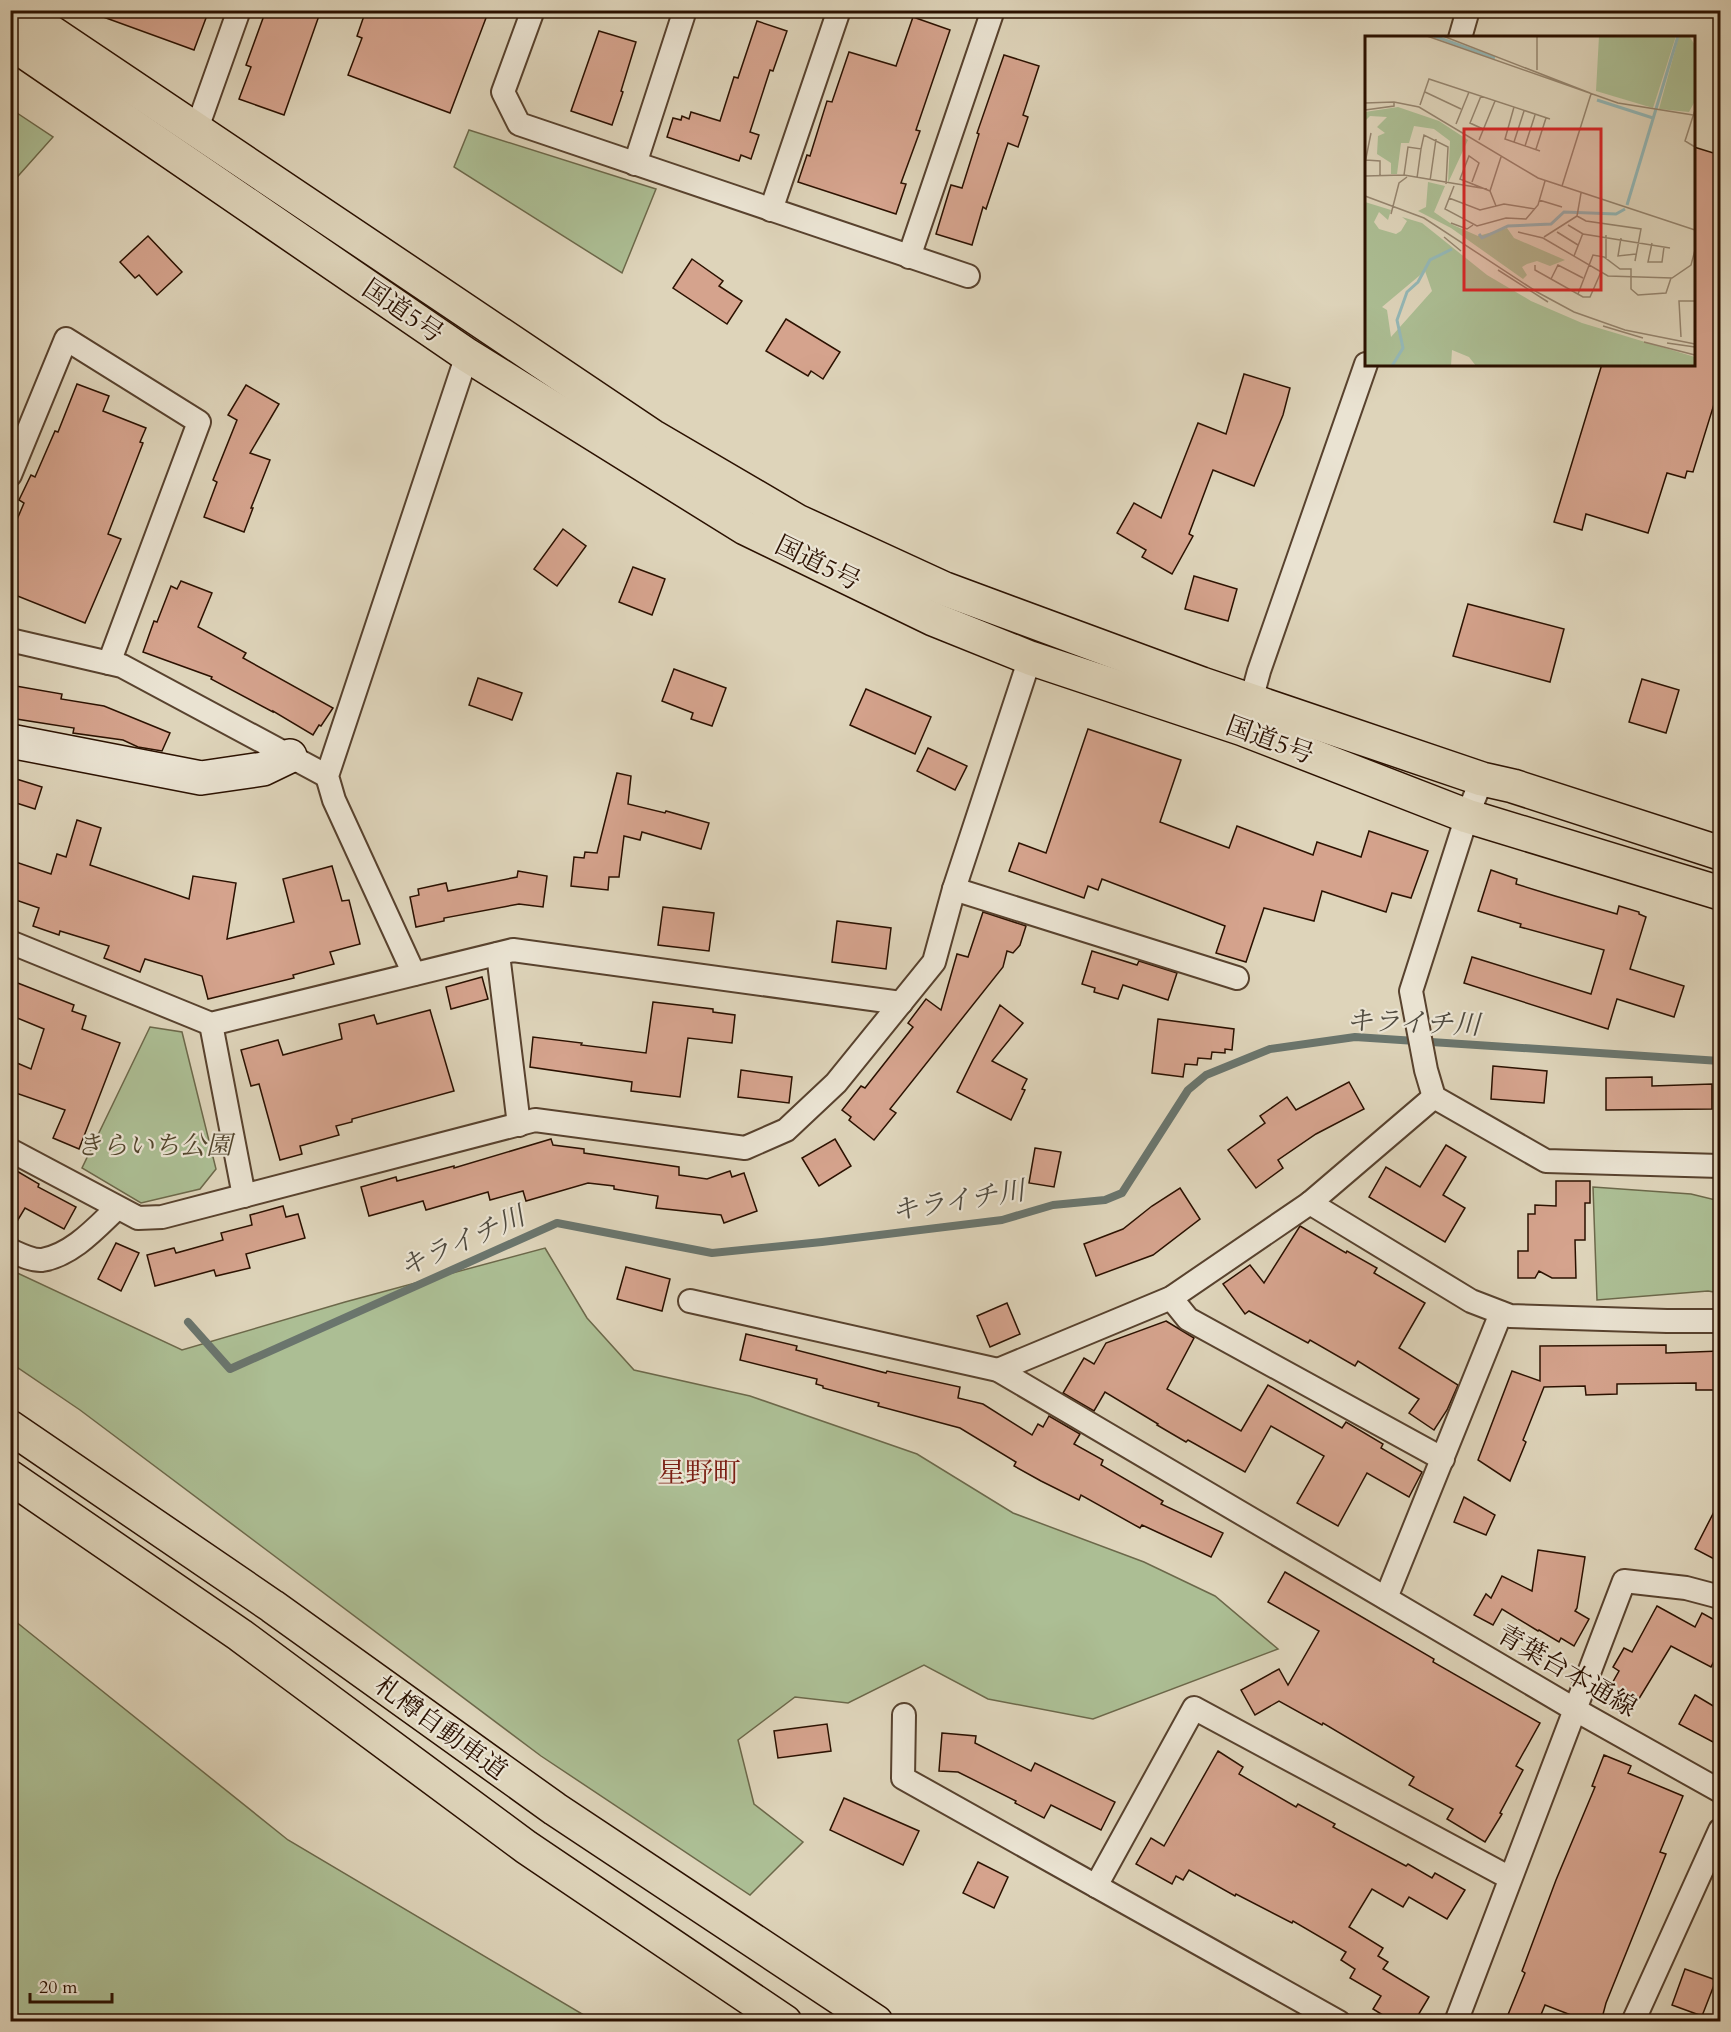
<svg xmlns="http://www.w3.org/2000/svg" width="1731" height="2032" viewBox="0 0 1731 2032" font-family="Cardo,'Noto Serif JP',serif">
<rect width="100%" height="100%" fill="#ded4ba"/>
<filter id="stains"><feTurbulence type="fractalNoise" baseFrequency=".00333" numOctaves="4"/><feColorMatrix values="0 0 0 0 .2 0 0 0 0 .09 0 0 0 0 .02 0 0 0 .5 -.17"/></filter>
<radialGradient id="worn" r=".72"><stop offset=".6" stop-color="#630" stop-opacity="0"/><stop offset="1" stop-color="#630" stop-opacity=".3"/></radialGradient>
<g fill="#acbe94" stroke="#6c684a" stroke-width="1.5">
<path d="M11,109l42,28 -42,47z"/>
<path d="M469,130l187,59 -34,84 -168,-106z"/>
<path d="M150,1027l32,5 34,137 -16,20 -59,14 -59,-35z"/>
<path d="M1593,1187l98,7 29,7v92l-12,-2 -111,9z"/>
<path d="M545,1248l42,70 47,52 116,26 167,58 96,59 131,49 71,34 63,53 -185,70 -105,-20 -64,-34 -76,38 -53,-6 -57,43 16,64 49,38 -53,53 -209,-139 -461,-346 -69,-47v-93l171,80 163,-48z"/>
<path d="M10,1617l278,223 306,181h-583z"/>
</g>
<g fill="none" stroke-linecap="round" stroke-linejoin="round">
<path stroke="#6a756d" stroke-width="8" d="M188,1322l42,47 327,-146 155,30 110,-11 180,-22 51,-15 52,-5 17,-7 66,-103 18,-15 64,-26 85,-12 365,24"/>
</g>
<g fill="#d5a38d" stroke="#2b1100" stroke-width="1.5">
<path d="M96,10h113l-15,40 -99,-36z"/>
<path d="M266,10h55l-37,105 -45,-16 12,-32 -5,-2z"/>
<path d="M366,10h123l-39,103 -102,-38 14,-37 -5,-2z"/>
<path d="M913,17l37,13 -34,100 4,1 -19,52 5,1 -10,30 -98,-32 9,-27 3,1 17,-55 5,1 17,-50 47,14z"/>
<path d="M757,21l30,10 -14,40 -3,-1 -20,62 9,3 -8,24 -10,-4 -2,6 -72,-24 6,-19 8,2 1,-4 7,3 2,-7 29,9 14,-44 4,1z"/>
<path d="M599,31l37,11 -15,49 2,1 -11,33 -41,-14z"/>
<path d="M1004,55l35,11 -16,49 5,2 -10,30 -10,-4 -22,66 -3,-2 -11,38 -36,-11 15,-49 11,3 17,-54 -2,-1z"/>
<path d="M1694,147l26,8v230l-27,87 -6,-1 -2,7 -18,-5 -19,60 -62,-19 -4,16 -28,-8 48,-158h92z"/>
<path d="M148,236l34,36 -25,23 -18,-20 -4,3 -15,-16z"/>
<path d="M692,259l31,22 -4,5 23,15 -15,23 -54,-36z"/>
<path d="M786,319l54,33 -17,27 -12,-8 -3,5 -42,-25z"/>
<path d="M1244,374l46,14 -7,27 -29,71 -41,-16 -24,64 4,2 -21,38 -30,-17 4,-7 -29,-17 17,-30 27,15 37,-95 28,11z"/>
<path d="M77,384l32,12 -6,15 43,17 -6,14 3,1 -35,91 13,5 -36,84 -75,-30v-57l14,-33 -5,-3 12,-25 4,2 20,-46 3,1z"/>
<path d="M246,385l33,19 -29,49 20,7 -19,48h2l-9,24 -40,-15 13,-35 -4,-2 24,-60 -9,-5z"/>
<path d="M563,529l23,17 -29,40 -23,-17z"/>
<path d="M633,567l32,12 -13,36 -33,-13z"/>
<path d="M1194,576l43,13 -9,32 -43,-12z"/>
<path d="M181,581l31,12 -14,34 48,26 -3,5 90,50 -12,18 -2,-1 -6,10 -40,-24v1l-62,-33 1,-2 -69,-25 11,-31 3,1 14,-36 6,3z"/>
<path d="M1468,604l96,25 -14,53 -97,-26z"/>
<path d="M674,669l52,19 -14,38 -21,-7 2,-6 -31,-12z"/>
<path d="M478,678l44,15 -10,27 -43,-15z"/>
<path d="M1642,679l37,11 -13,43 -37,-11z"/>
<path d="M10,685l52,9 -1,5 43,7 66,27 -8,18 -24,-4 -15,-7 -50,-7 1,-5 -64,-10z"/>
<path d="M866,689l65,28 -16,37 -65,-29z"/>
<path d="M1088,729l93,31 -21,62 69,26 8,-22 76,29 4,-13 44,15 8,-26 59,20 -17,47 -19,-5 -6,19 -64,-21 -8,30 -50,-13 -18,54 -30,-9 9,-27 -123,-47 -4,11 -10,-4 -4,12 -75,-27 10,-28 27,10z"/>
<path d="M928,748l39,18 -12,24 -38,-19z"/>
<path d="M617,773l14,3 -3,28 37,9 1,-2 43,12 -8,26 -59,-17 -2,8 -16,-4 -5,41h-10l-1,13 -37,-4 3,-29 10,1 1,-6 12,1z"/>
<path d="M10,777l32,10 -7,22 -25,-8z"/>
<path d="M77,820l24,8 -11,37 99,34 4,-23 43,7 -9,56 67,-17 -11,-43 49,-13 10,35 7,-1 11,44 -30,8 4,12 -41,11 1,3 -86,21 -6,-23 -57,-17 -5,13 -36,-14 5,-12 -49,-15 -1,4 -26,-9 6,-18 -29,-10v-38l41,14 6,-20 9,3z"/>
<path d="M1491,870l26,9 -1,5 39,12 62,18 2,-8 20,6v2l7,3 -16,52 54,17 -10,31 -57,-18 -9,30 -144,-46 8,-26 119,37 13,-44 -84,-23 1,-3 -43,-13z"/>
<path d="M518,871l29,5 -4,31 -24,-3 -75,14v3l-28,6 -6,-30 9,-2 -1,-6 28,-6 2,8 69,-14z"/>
<path d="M663,907l51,6 -5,38 -51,-6z"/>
<path d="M983,912l43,14 -6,19 -7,8 -6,-2 -4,16 -113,142 6,4 -22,27 -25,-20 2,-3 -9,-7 19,-24 4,2 48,-61 -5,-4 18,-24 15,11 16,-56 11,3z"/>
<path d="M837,921l54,7 -5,41 -54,-7z"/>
<path d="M1092,951l45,14 2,-4 38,12 -9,27 -45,-15 -5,14 -24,-7 1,-4 -13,-4z"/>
<path d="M482,977l6,22 -37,10 -5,-22z"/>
<path d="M10,980l64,25 -2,6 14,5 -4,13 38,14 -41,106 -26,-11 12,-28 -55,-19v-31l21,9 13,-40 -34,-14z"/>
<path d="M653,1002l60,7v3l22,3 -3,28 -44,-5 -8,59 -49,-6 1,-9 -102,-15 3,-30 49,6 -1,2 65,8z"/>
<path d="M1000,1005l23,18 -31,38 35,18 -5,10 3,1 -14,30 -54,-28z"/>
<path d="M430,1010l24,81 -102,28v3l-16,4 3,9 -39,11 2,8 -22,6 -21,-76 -8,2 -10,-36 37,-10 5,15 59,-16 -3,-15 35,-9 3,9z"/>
<path d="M1158,1019l76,10 -2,21 -7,-1v4l-13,-1 -1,7 -13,-1 -1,7 -12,-1 -2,13 -31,-4z"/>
<path d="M1493,1066l54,5 -3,32 -53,-4z"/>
<path d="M741,1070l51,7 -3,26 -51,-6z"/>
<path d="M1652,1077v9l60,-2v25l-106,1v-32z"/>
<path d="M1349,1082l15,27 -48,25 -38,26 5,8 -27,20 -28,-38 37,-27 -5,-7 27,-19 9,13z"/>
<path d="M551,1139l2,6 31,4v4l95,14v8l28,4 23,-8 2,6 12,-4 13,38 -33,12 -3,-8 -65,-7 2,-12 -44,-7v-3l-26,-3 -62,18 -3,-10 -33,9 -2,-8 -62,18 -3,-9 -54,15 -8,-29 35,-10 1,4 57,-15v2z"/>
<path d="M835,1139l16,27 -32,20 -17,-28z"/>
<path d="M1446,1145l20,12 -23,38 22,13 -20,34 -76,-45 17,-30 34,20z"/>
<path d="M1035,1148l26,4 -7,35 -25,-4z"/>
<path d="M10,1167l29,17 -1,3 38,20 -12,22 -39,-21 -15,25z"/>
<path d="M1556,1181h34v22h-5v37h-10l1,38h-24l-13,-7 -4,7h-17v-27h10v-37h7v-9l21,1z"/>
<path d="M1180,1188l20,31 -47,36 -57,21 -12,-32 39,-15 29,-23z"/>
<path d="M283,1206l3,11 12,-3 7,24 -59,16 4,14 -34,8 -2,-6 -59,16 -8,-31 27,-7 2,5 47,-13 -2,-7 31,-8 -2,-10z"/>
<path d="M1300,1226l46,27 1,-2 30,17 -3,5 51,30 -26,45 59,37 -11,25 -13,20 -25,-17 10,-14 -61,-38 -3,5 -45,-26 -2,3 -59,-32 -4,3 -22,-30 27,-19 14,18z"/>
<path d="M116,1243l23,10 -18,38 -23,-12z"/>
<path d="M626,1267l44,12 -8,32 -45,-12z"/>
<path d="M1007,1303l13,31 -30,13 -13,-31z"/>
<path d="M1166,1321l28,17 -27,51 74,42 27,-46 74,43 4,-6 37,22 -2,4 41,24 -13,25 -42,-24 -29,53 -41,-23 27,-47 -53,-30 -26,46 -57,-32 -2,2 -29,-17 1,-1 -53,-32 -11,19 -31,-18 21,-35 10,6 12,-21z"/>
<path d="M746,1334l51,12 -1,4 90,23 1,-2 73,16 -2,11 25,6 49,31 6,-11 5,3 6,-11 31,18 -6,10 29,16 -2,5 62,36 -2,3 62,29 -12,24 -69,-32 -2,3 -59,-33 -2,5 -38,-19 -27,-15 2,-4 -56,-34 -82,-22 1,-3 -56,-15v-2l-7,-2 1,-5 -77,-19z"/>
<path d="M1666,1345v8l54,-2v39h-24v-7l-79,1v10l-31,1 -1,-9 -41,1 -21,53 3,2 -16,39 -32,-21 34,-89 28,10v-35z"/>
<path d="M1464,1497l31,18 -9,20 -32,-13z"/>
<path d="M1720,1500v62l-25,-13z"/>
<path d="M1538,1550l47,7 -8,51 -2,3 14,8 -15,27 -13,-8 -2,4 -20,-12 -1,1 -36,-22 -9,16 -19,-10 12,-21 5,4 11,-22 30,15z"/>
<path d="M1285,1572l149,87 -1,3 107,61 -24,43 7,4 -23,43 2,1 -17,28 -38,-23 6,-10 -44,-24 5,-8 -91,-54 -1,2 -43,-24 -24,14 -14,-25 38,-21 9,16 31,-54 -51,-29z"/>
<path d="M1657,1606l38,21 7,-14 18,10v26l-9,18 -40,-21 -34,56 -27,-15 9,-16 -6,-4 11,-19 8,4z"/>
<path d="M1695,1695l25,15v18l-7,14 -34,-18z"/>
<path d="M827,1724l4,27 -53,7 -4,-27z"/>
<path d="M942,1733l34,3 -1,7 56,28 4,-8 80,39 -14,28 -50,-25 -7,13 -29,-15 1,-2 -58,-29 -19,-1z"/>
<path d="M1218,1751l25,16 -4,7 57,33 2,-3 37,20 -2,3 73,39 2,-2 24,14 3,-5 30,17 -18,29 -38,-22 -6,10 -31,-18 -23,38 34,21 -5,8 10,6 -5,7 46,28 -15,25h-20l-21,-13 8,-13 -31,-18 5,-9 -14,-9 5,-8 -53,-31 -1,2 -56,-29 -1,2 -46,-26 -6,10 -7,-4 -4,8 -36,-20 15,-26 13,8z"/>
<path d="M1604,1755l27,11 -3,7 55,23 -23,56 6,2 -60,149 -5,19h-12l-44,-17 -7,17h-33l20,-49 -3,-2 34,-91 39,-93 -3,-1z"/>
<path d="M844,1798l75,33 -16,34 -73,-35z"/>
<path d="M978,1862l30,15 -14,31 -31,-15z"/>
<path d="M1685,1969l31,11 -14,36 -30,-11z"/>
</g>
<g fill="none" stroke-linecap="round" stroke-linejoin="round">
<defs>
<g id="street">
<path d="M533,10l-30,82 16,32 449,152"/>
<path d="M1460,38l8,-28"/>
<path d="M196,131l43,-121"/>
<path d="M635,164l50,-154"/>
<path d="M771,210l68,-200"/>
<path d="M909,257l84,-247"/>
<path d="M10,475l56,-136 133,83 -90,241"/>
<path d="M10,640l112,26 205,110"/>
<path d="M1247,715l12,-44 107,-307"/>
<path d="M1482,779l-15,37 -56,175 15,79 8,27 112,64 174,5"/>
<path d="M954,889l283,89"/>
<path d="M10,942l201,82 302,-74 388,53"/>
<path d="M498,954l21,171"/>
<path d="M414,974l-80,-174 -7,-24 140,-421"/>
<path d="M211,1024l33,172"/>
<path d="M10,1150l128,68 24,-1 373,-97 210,28 41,-18 50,-47 98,-121 20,-73 76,-231"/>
<path d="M1310,1203l161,98 39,15 157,5h53"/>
<path d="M10,1250c9,4 22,11 32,10 30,-5 54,-32 75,-52"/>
<path d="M1171,1298l17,21 255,140"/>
<path d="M690,1301l308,69 576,339 146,82"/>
<path d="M998,1370l173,-72 139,-95 124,-106"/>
<path d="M1386,1598l115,-285"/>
<path d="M904,1715l-1,63 436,244"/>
<path d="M1096,1886l98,-178 316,170"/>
<path d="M1456,2022l168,-441 62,7 34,9"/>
<path d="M1633,2022l87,-192"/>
</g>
<path id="secondary" d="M10,741l191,37 62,-9 27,-13"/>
<g id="highway">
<path d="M18,10l634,426 145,85 148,68 257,95 280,95 31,7 207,67"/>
<path d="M10,42l457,313 278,173 188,91 97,39 213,71 224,87 253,77"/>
<path d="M10,1427l262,179 283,203 321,213"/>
<path d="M10,1477l230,158 286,212 259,175"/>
</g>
</defs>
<use href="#street" stroke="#58422e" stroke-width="26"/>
<use href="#secondary" stroke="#2b1100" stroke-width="36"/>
<use href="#highway" stroke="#2b1100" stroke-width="36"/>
<use href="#street" stroke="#eae3d2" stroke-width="22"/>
<use href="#secondary" stroke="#eae3d2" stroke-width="33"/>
<use href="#highway" stroke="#ded4ba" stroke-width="33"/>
</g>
<g text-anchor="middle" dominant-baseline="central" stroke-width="4.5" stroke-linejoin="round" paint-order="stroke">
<g font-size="26" fill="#2b1100" stroke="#eae3d2">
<text transform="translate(403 311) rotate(34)">国道5号</text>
<text transform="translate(818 563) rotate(26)">国道5号</text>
<text transform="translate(1270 740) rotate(20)">国道5号</text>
<text transform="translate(1567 1671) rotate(30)">青葉台本通線</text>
<text transform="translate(441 1728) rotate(36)">札樽自動車道</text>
</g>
<g font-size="26" font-style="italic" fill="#52452c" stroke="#eae3d2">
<text x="154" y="1145">きらいち公園</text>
</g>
<g font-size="27" font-style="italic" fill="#504b40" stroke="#eae3d2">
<text transform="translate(1413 1023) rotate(2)">キライチ川</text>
<text transform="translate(958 1201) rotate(-9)">キライチ川</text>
<text transform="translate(462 1242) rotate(-24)">キライチ川</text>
</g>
<g font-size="28" fill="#7a1f14" stroke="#eae3d2">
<text x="699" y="1473">星野町</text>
</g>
</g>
<g transform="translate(1365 36)">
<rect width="330" height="330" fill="#ded4ba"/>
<path d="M234,0h77l-23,72 -57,-17zM314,0h10l6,9v56l-6,11 -30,-3zM33,71l41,14 29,19 -20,43 2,-42 -16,-12 -20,-3 -5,17h-8l-4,31h-6v-11l-14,-9 1,-18 7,-3 -8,-6 10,-10 -17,-1 -5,5v-9zM63,146l17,4 -11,26 19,13 25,11 29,-8 7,10 51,22 -15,6 -13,-5 -10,3 -5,3 5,8 -4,4 -72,-51 -33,-17 8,-4zM0,166l26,8 -3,10 -9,-8 -5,10 5,7 17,5 5,-3 6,-10 -5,-4 20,6 65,52 44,26 51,22 113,34v9h-219l-7,-9 -17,-7 -1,16h-86zM60,235l7,20 -41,46 -4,-27 -5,-3z" fill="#acbe94" fill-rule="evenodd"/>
<path fill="none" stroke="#94b7b6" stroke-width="3" d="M69,0l61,22M232,64l56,18M262,169l51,-169M114,198l3,4 26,-12 43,-2 13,-12 52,2 9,-5M27,330l11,-18 -6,-28 10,-28 11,-10 12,-22 22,-11"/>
<path fill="none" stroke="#968670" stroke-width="1.5" d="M62,0l191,67 75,12M78,0l147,57M172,34v-34M60,56l36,17M116,60l-11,27 13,6M0,67l29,-1 25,5 119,71 157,52M55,69l9,-26 121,40M149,71l-9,32 35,12M0,74l29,-4v-4M330,74l-10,31 10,6M91,88l13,-32M114,104l16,-39M149,106l10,-31M160,110l10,-31M171,113l10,-31M1,124l14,1v15M0,127l6,-30M39,139l4,-28 13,2 3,-14 24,12 -2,37M0,140l39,-1 83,14M52,142l4,-29M65,145l6,-42M107,146l7,-19 -10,-7 -9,23 30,12M89,150l-9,23 32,17 29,-8 20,1 12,-14 7,-24M197,150l29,-92M216,157l-4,23 9,5 55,8 -6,32M0,160l59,22 113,74 37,20 51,18 70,14M84,162l31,12 24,-6 31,5M174,164l23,7M131,170l-6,-15 11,-34M26,178l8,-31 8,-6M86,187l16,6 6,-4M203,189l15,9 87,14M153,196l25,6 65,38 64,2 19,-13 4,-15M192,196l21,13M241,199v24M79,201l17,14M179,201l33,-21M256,202l-3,18 18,-2M287,207l-4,19h14l2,-15M209,220l9,-23M170,229v5l48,27h7l11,-25M133,234l50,32M186,243l7,-14 25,13M213,258l15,-39 11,2 16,12h11v20l7,6 28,-2 5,-15M238,290l40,12M316,301l-2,-36h16M279,306l51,13M302,307l28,4"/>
<path fill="#d62828" fill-opacity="0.15" stroke="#d62828" stroke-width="3" d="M99,93h137v161h-137z"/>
<rect width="330" height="330" fill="none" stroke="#2b1100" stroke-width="3"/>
</g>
<rect width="1731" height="2032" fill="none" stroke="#ded4ba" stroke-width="36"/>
<rect x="12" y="12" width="1707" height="2008" fill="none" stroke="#2b1100" stroke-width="3"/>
<rect x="18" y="18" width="1695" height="1996" fill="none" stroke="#2b1100" stroke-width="1.5"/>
<path d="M30 1993v9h82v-9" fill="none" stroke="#2b1100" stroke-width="3"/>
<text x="39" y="1993" font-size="18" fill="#2b1100" stroke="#eae3d2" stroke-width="4.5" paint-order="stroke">20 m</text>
<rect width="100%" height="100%" filter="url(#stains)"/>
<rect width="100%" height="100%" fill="url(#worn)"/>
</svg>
